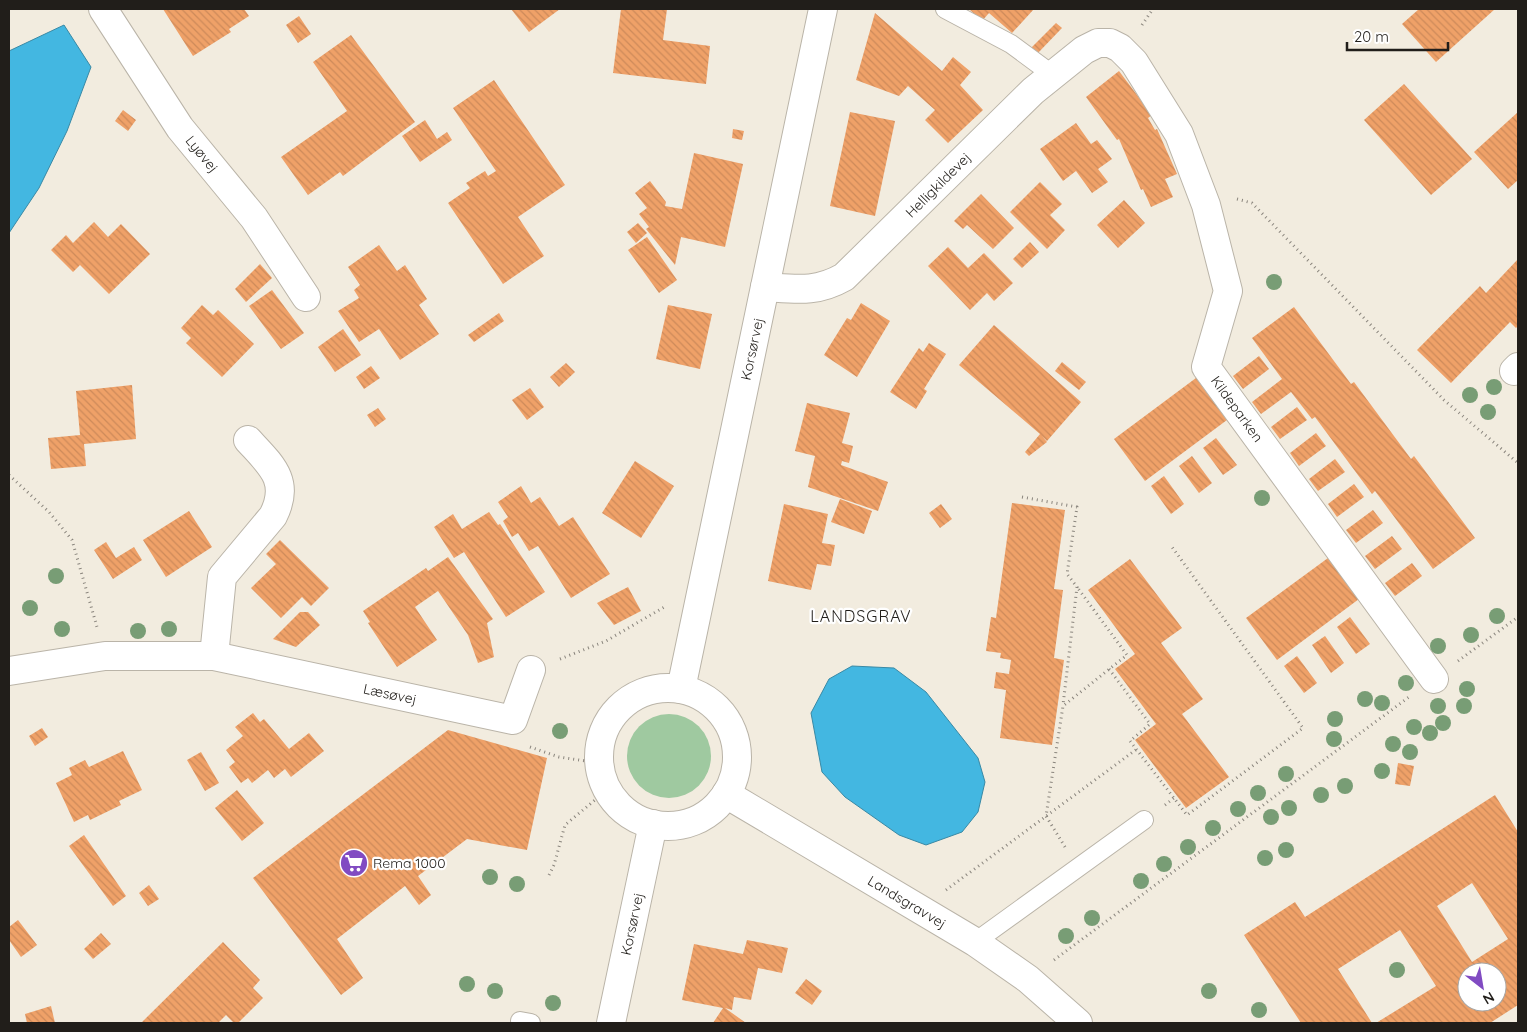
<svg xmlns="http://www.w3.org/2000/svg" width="1527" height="1032" viewBox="0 0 1527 1032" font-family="Quicksand,sans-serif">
<defs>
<pattern id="building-back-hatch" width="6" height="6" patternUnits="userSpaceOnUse" patternTransform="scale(1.25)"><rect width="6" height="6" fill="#efa168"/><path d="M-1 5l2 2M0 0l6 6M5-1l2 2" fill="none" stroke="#cd8a5a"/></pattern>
</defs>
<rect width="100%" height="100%" fill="#f2ecdf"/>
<circle fill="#9fc9a0" cx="669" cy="756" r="42"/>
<g fill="#43b7e1" stroke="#3989a5">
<path d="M64,25l27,42 -24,64 -28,57 -30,45v-182z"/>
<path d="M852,666l42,2 32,24 52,66 7,24 -7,30 -16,20 -36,13 -27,-10 -54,-38 -23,-25 -11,-59 18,-34z"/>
</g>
<g fill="url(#building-back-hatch)" fill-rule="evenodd">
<path d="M163,9h81l5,7 -20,13 2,3 -38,24z"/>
<path d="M511,9h49l-31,23z"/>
<path d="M621,9h46l-4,31 47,6 -4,38 -93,-11z"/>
<path d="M969,9h65l-22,24 -23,-20 -7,8z"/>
<path d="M1419,9h76l-59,53 -34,-38z"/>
<path d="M875,13l67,58 11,-14 18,15 -11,13 23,25 -35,33 -23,-23 10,-10 -27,-24 -9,10 -43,-16z"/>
<path d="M299,16l12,18 -13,9 -12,-18z"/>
<path d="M1056,23l6,5 -25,26 -6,-6z"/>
<path d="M351,35l64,87 -72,54 -3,-4 -32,23 -27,-38 66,-46 -34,-49z"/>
<path d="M1119,71l33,44 -4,3 7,12 2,-1 20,45 -12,5 8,18 -22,10 -8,-18 -2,1 -22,-51 -2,1 -31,-43z"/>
<path d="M494,80l71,105 -47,32 26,39 -41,28 -55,-81 22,-15 -4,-5 19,-12 3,5 8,-5 -43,-63z"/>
<path d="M1404,84l68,75 -41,36 -67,-75z"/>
<path d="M123,110l13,10 -8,11 -13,-10z"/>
<path d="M850,112l45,9 -20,95 -45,-10z"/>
<path d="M1518,112v68l-10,9 -34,-37z"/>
<path d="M425,120l12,19 10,-7 5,8 -32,22 -18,-26z"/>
<path d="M1076,123l15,21 6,-4 15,19 -14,10 10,13 -16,11 -16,-22 -13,10 -23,-32z"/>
<path d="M733,129l11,2 -2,9 -10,-2z"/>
<path d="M694,153l49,11 -18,83 -44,-10 -6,28 -29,-36 3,-2 -10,-13 8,-6 -12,-15 15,-12 16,21 -1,4 17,3z"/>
<path d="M1040,182l22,22 -12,11 15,15 -18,19 -37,-37z"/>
<path d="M981,194l33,34 -21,21 -26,-24 -4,4 -9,-8z"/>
<path d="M1124,200l21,23 -27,25 -21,-23z"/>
<path d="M94,222l14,15 13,-13 29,30 -41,40 -29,-29 -7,7 -22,-22 15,-15 7,8z"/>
<path d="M638,223l9,10 -11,10 -9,-11z"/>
<path d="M647,237l30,43 -18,13 -31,-43z"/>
<path d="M1030,242l9,10 -17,16 -9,-9z"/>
<path d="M379,245l18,26 8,-6 22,34 -8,6 20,29 -39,26 -21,-31 -20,13 -21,-31 21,-13 -5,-8 6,-5 -12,-18z"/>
<path d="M948,247l20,21 16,-15 29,30 -19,18 -7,-8 -17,17 -42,-44z"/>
<path d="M1518,259v67l-2,2 -6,-6 -59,61 -34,-33 63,-64 6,7z"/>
<path d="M260,264l12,14 -26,24 -11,-13z"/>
<path d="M272,290l32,43 -23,16 -32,-43z"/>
<path d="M861,303l29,18 -33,56 -33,-22 23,-37 4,2z"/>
<path d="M202,305l11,10 5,-5 36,34 -32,33 -36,-34 5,-5 -10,-10z"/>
<path d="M668,305l44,9 -12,55 -44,-10z"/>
<path d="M1294,307l57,77 3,-2 57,77 3,-3 61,82 -42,31 -58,-78 -3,3 -57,-77 -3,2 -21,-27 -30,22 -9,-12 30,-23 -30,-41z"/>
<path d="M499,313l5,8 -30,21 -6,-7z"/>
<path d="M994,325l87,77 -34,39 -5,-5 5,6 -18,14 -4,-4 15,-18 -81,-69z"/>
<path d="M343,329l18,26 -26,17 -17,-25z"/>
<path d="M929,343l17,11 -22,35 3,2 -11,18 -26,-17 29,-44 4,4z"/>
<path d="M1259,356l10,13 -26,20 -10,-13z"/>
<path d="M1062,362l24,20 -7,8 -24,-19z"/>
<path d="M566,363l9,9 -16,15 -9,-10z"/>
<path d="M371,366l9,12 -16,11 -8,-12z"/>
<path d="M1196,378l31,42 -82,61 -31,-42z"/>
<path d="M132,385l4,54 -52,5 2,22 -35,3 -3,-31 32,-3 -4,-44z"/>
<path d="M530,388l14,19 -17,13 -15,-20z"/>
<path d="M807,403l43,10 -8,30 11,3 -4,17 -7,-2 -1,4 47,17 -10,29 -70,-24 7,-31 -20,-5z"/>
<path d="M1297,407l10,13 -27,19 -9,-12z"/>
<path d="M378,408l8,11 -11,8 -8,-12z"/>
<path d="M1316,433l10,13 -27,20 -9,-13z"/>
<path d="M1216,438l21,27 -14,10 -20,-27z"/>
<path d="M1192,456l20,27 -13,10 -20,-27z"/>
<path d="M1335,459l10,13 -27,19 -9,-12z"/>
<path d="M635,461l39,25 -33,52 -39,-25z"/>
<path d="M1164,476l20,28 -13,10 -20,-28z"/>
<path d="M1354,484l10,13 -27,20 -9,-13z"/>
<path d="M521,486l10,17 9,-6 19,29 14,-9 37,57 -39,24 -33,-52 -9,5 -11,-18 -6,4 -9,-16 5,-4 -10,-15z"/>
<path d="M840,499l32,12 -8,23 -33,-12z"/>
<path d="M1012,503l53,7 -11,79 9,1 -9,68 10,2 -12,85 -52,-7 6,-48 -12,-2 2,-16 13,2 2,-14 -11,-2 1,-5 -15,-2 5,-34 5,1z"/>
<path d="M784,504l44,10 -6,29 13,2 -4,21 -14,-2 -6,26 -43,-9z"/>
<path d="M941,504l11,15 -12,9 -11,-15z"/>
<path d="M1373,510l10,13 -27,20 -10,-13z"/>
<path d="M189,511l23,36 -46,30 -23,-37z"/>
<path d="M489,512l9,13 2,-1 45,68 -39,25 -42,-65 -10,6 -20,-31 19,-13 9,15z"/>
<path d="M1392,536l10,13 -27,20 -10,-13z"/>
<path d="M280,540l49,48 -18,18 -9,-9 -21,21 -30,-30 25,-24 -10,-10z"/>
<path d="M106,542l10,16 18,-11 8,13 -29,19 -19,-29z"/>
<path d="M448,557l45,62 -6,4 7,34 -16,6 -10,-28 -30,-44 -23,16 22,33 -40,27 -29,-44 2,-1 -7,-11 63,-43 2,3z"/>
<path d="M1328,558l31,41 -82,61 -31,-42z"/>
<path d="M1130,559l52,69 -21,15 42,56 -21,15 47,63 -43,31 -51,-68 21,-16 -41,-55 20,-15 -47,-64z"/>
<path d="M1412,563l10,13 -27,20 -10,-13z"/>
<path d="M628,587l13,24 -27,14 -17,-22z"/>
<path d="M300,612h8l12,13 -24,22 -23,-8z"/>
<path d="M1350,617l20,27 -14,10 -19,-27z"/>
<path d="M1325,636l19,27 -13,10 -19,-28z"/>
<path d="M1297,656l20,27 -13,10 -20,-27z"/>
<path d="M253,713l7,9 4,-3 25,30 20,-16 15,18 -33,26 -6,-8 -11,9 -6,-8 -16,13 -4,-5 -7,5 -12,-16 6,-5 -9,-12 17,-14 -8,-9z"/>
<path d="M42,728l6,9 -13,9 -6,-10z"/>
<path d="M448,730l99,28 -20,92 -60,-11 -49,37 13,19 -12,10 -14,-19 -68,53 26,39 -22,17 -88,-117z"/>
<path d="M123,751l19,39 -23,11 2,4 -31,15 -2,-5 -14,7 -18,-39 16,-8 -3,-7 16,-8 4,7z"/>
<path d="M201,752l18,31 -14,8 -18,-31z"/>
<path d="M1398,763l16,3 -4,20 -15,-2z"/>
<path d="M237,790l27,33 -22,18 -27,-33z"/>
<path d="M1495,795l23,37v173l-28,18h-114l60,-37 -36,-56 -62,39 34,54h-71l-57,-88 51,-33 10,15zM1472,883l36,56 -36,23 -35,-56zM1467,972h30v30h-30z"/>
<path d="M84,835l42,61 -13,10 -44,-60z"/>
<path d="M149,885l10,14 -11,7 -9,-13z"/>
<path d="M18,920l19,25 -16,12 -12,-17v-13z"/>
<path d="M101,933l10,11 -18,15 -9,-10z"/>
<path d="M747,940l41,8 -6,25 -24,-5 -7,32 -17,-3 -2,13 -7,-2 21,15h-33l10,-15 -41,-8 12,-56 49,10z"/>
<path d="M223,942l37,38 -7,8 10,10 -25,25h-4l-8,-8 -8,8h-77z"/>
<path d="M806,979l16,12 -10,14 -17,-12z"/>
<path d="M51,1006l4,17h-28l-2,-9z"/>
</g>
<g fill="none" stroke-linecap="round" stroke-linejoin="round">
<defs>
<g id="service">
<path d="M945,9l66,35 42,31"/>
<path d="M975,942l169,-122"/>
<path d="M520,1021l11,2"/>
</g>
<g id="minor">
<path d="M103,9l77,119 74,90 52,79"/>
<path d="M765,287c31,2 51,6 79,-10l189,-186 51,-41 14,-7h12l10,5 14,14 45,72 27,71 22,86 -22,76 228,312"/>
<path d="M1514,371l4,-4"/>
<path d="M214,656l8,-79 51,-61c18,-35 -2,-51 -25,-76"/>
<path d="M9,671l96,-15h109l299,64 18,-50"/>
</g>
<g id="tertiary">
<circle cx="668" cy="757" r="69"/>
<path d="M681,689l142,-680"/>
<path d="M726,794l249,148 53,37 50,44"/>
<path d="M611,1023l42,-199"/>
</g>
</defs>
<use href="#service" stroke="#bab4a8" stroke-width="20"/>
<use href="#minor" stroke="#bab4a8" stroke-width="30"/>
<use href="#tertiary" stroke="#bab4a8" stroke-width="30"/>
<g stroke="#8a857d" stroke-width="3" stroke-dasharray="1 4" stroke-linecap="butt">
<path d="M1142,25l11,-16"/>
<path d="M1237,199l15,4 192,197 74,63"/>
<path d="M9,475l40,37 23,28 25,87"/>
<path d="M1022,497l55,10 -10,67 10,13 -14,118"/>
<path d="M560,659l46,-18 60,-35"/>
<path d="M1458,661l60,-44"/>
<path d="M1109,669l41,55 -20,17 57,74 116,-87 -131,-181"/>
<path d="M530,747l29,10 40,6"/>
<path d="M1165,805l9,-7"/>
<path d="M1065,847l-19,-31 17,-110 64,-51 -50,-68"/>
<path d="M549,875l5,-10 11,-40 42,-35"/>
<path d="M946,890l191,-141"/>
<path d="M1054,960l355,-263"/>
</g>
<use href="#service" stroke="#fff" stroke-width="18"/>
<use href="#minor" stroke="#fff" stroke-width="28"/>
<use href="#tertiary" stroke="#fff" stroke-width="28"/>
</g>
<g fill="#789d75">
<circle cx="1274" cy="282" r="8"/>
<circle cx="1494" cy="387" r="8"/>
<circle cx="1470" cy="395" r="8"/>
<circle cx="1488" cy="412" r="8"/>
<circle cx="1262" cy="498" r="8"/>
<circle cx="56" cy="576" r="8"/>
<circle cx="30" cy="608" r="8"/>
<circle cx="1497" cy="616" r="8"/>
<circle cx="62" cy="629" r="8"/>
<circle cx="169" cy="629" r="8"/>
<circle cx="138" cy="631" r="8"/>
<circle cx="1471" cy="635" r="8"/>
<circle cx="1438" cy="646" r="8"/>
<circle cx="1406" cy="683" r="8"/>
<circle cx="1467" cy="689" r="8"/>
<circle cx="1365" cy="699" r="8"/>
<circle cx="1382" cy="703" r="8"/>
<circle cx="1438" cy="706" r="8"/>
<circle cx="1464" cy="706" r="8"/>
<circle cx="1335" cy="719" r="8"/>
<circle cx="1443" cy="723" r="8"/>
<circle cx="1414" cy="727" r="8"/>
<circle cx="560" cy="731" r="8"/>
<circle cx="1430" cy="733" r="8"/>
<circle cx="1334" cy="739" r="8"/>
<circle cx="1393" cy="744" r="8"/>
<circle cx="1410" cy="752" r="8"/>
<circle cx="1382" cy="771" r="8"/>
<circle cx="1286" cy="774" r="8"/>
<circle cx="1345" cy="786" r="8"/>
<circle cx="1258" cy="793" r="8"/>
<circle cx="1321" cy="795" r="8"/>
<circle cx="1289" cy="808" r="8"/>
<circle cx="1238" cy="809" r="8"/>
<circle cx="1271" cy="817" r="8"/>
<circle cx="1213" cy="828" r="8"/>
<circle cx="1188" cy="847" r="8"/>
<circle cx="1286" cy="850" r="8"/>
<circle cx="1265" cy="858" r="8"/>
<circle cx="1164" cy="864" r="8"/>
<circle cx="490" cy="877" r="8"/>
<circle cx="1141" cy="881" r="8"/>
<circle cx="517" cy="884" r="8"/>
<circle cx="1092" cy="918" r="8"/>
<circle cx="1066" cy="936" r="8"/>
<circle cx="1397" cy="970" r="8"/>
<circle cx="467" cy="984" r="8"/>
<circle cx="495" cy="991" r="8"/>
<circle cx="1209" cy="991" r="8"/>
<circle cx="553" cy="1003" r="8"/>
<circle cx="1259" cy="1010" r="8"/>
</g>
<defs>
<symbol id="supermarket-disc" viewBox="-11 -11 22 22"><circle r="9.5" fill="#814bc2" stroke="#fff"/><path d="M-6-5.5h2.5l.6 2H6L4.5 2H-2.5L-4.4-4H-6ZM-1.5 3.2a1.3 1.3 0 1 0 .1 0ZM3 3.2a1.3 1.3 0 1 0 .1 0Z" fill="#fff"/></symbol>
</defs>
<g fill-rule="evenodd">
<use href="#supermarket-disc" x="338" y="847" width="32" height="32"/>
</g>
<g text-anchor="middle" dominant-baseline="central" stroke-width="4.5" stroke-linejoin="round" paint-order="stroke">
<g font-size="14" fill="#211e1a" stroke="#fff">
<text transform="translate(202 154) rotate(51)">Lyøvej</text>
<text transform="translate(938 185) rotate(-45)">Helligkildevej</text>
<text transform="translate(752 349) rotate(-78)">Korsørvej</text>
<text transform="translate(1237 409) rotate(54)">Kildeparken</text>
<text transform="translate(390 694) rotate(12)">Læsøvej</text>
<text transform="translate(907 902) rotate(31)">Landsgravvej</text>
<text transform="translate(632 924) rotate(-78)">Korsørvej</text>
</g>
<g font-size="14" fill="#211e1a" stroke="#fff" text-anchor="start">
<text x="373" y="863">Rema 1000</text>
</g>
<g font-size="16" letter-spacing="1" fill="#211e1a" stroke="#fff">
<text x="861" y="616">LANDSGRAV</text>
</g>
</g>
<rect width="1527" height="1032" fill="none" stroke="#211e1a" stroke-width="20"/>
<g transform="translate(1482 987) rotate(149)"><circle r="24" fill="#ffffff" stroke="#a6a5a3"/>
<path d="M0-4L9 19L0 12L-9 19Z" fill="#814bc2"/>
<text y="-8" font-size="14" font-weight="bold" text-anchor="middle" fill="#211e1a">N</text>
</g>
<path d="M1347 42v8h101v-8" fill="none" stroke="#211e1a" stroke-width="2.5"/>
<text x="1354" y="42" font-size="15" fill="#211e1a" stroke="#ffffff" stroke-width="4" paint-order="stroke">20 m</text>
</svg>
